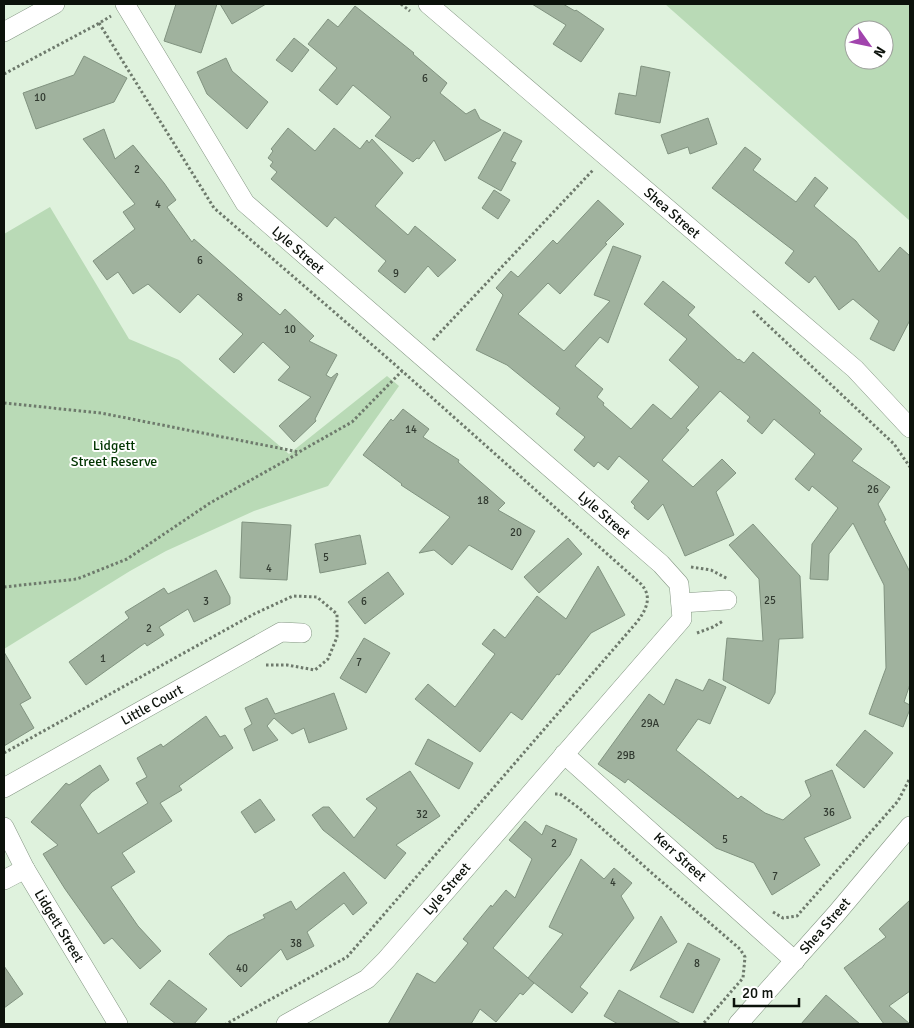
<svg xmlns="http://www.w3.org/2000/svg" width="914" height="1028" viewBox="0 0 914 1028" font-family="Signika,sans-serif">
<rect width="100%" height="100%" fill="#dff2dd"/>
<g fill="#b9dab6" fill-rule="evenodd">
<path d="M665,4h245v217zM854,30h30v30h-30z"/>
<path d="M50,207l79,132 50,21 110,94 98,-78 12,10 -71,100 -74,25 -88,40 -36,20 -126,78v-415z"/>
</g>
<g fill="#a0b29e" stroke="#819380">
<path d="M176,4h41l-16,49 -37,-12z"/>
<path d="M220,4h46l-34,20z"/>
<path d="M532,4h31l12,7 1,-1 28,19 -23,33 -28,-18 13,-19z"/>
<path d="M355,6l59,47 -1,1 34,29 -7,10 26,21 9,-5 5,10 21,11 -56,31 -11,-21 -15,19 -2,-1 -4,4 -38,-26 16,-19 -38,-32 -16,20 -18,-15 18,-22 -29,-24 20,-25 10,8z"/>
<path d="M294,38l15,12 -17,22 -16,-12z"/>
<path d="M84,56l43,22 -13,24 -78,27 -13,-36 51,-18z"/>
<path d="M226,58l6,13 36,31 -21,27 -40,-35 -10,-22z"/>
<path d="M641,66l29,6 -10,51 -45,-9 4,-21 17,3z"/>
<path d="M708,118l9,26 -27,10 -2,-7 -20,7 -7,-19z"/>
<path d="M288,128l27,23 19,-23 26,21 7,-9 2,3 3,-4 31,34 -28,33 33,29 7,-9 41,34 -18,17 -10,-11 -23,27 -27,-22 8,-10 -51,-44 -8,10 -56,-48 6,-7 -7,-6 3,-4 -5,-4 5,-7 -2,-2z"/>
<path d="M104,129l11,30 18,-14 31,38 12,17 -9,7 25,35 2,-3 86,76 5,-6 29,27 -5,5 28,14 -11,20 5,3 6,-5 1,1 -23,45 1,2 -22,21 -15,-16 32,-29 -33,-17 12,-13 -27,-25 -29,31 -15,-14 24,-25 -45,-40 -18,19 -32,-29 -15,10 -15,-22 -11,8 -14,-19 42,-32 -12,-17 12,-8 -52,-65z"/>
<path d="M504,132l18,9 -11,20 5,2 -15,28 -23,-13z"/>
<path d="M745,147l16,12 -8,11 43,32 19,-25 13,11 -14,18 42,35 23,31 21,-25 10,9v64l-16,31 -24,-12 9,-18 -26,-22 -14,11 -24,-34 -6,7 -24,-20 9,-12 -82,-63z"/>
<path d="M494,190l16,10 -12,19 -16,-11z"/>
<path d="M598,200l26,24 -19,19 2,1 -47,50 -12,-11 -30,31 46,37 46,-50 -16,-6 19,-49 28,10 -33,87 -8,-6 -25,29 28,23 -6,8 7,6 -1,2 28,24 22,-25 18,15 28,-32 -30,-27 18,-21 -43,-35 19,-23 32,26 -7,8 50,45 1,-1 5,4 9,-11 68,59 -2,2 43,36 -10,12 38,26 -12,17 8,16 -2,1 26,51v112l-6,18 6,3v4l-7,18 -34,-13 17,-46 -2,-83 -31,-62 -24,31 -1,26 -18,-1 2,-35 26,-36 -26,-22 -3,5 -14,-12 20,-25 -41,-35 -12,15 -15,-13 3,-4 -30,-26 -34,37 3,2 -27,30 31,27 29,-28 14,14 -20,19 18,43 -49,21 -22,-52 -15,16 -14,-12 1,-2 -4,-4 18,-21 -30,-25 -11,14 -10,-8 -4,5 -20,-17 11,-13 -29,-23 4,-6 -53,-43 -31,-15 27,-55 -7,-7 15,-17 7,6 35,-37 4,4z"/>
<path d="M403,409l26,20 -6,8 36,23 -1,2 47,41 -7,7 37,21 -23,39 -43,-25 -17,20 -18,-15 -15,3 31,-36 -49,-32 1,-1 -39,-29 28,-36 2,2z"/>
<path d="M242,522l49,3 -4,55 -47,-2z"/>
<path d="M753,524l47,52 3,62 -24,1 -4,54 -6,11 -46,-24 4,-42 36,3 -4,-62 -30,-34z"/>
<path d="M360,535l6,29 -46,9 -5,-29z"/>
<path d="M568,538l14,16 -43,39 -15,-16z"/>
<path d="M598,566l27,49 -34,18 -32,42 -2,-1 -35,46 -11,-8 -31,40 -65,-53 13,-15 27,23 40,-53 -13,-10 12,-15 11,9 32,-42 29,23z"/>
<path d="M216,570l14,27v7l-36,18 -6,-13 -29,18 5,8 -17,11 -2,-3 -59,42 -17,-23 60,-44 -4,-6 39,-24 4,6z"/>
<path d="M388,572l16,22 -39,30 -17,-22z"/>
<path d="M364,638l26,15 -24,40 -26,-15z"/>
<path d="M4,652l27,46 -11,6 14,24 -30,18z"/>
<path d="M676,679l27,12 6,-12 17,8 -16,37 -12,-5 -22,31 62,49 3,-3 24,17 18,7 28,-24 -6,-15 27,-11 19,48 -47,20 16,27 -48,30 -18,-32 -38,-15 -88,-69 -3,4 -27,-19 51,-70 15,11z"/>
<path d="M334,693l13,36 -38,14 -5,-15 -12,6 -18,-16 -7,8 11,14 -25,11 -9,-22 8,-5 -7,-16 22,-10 8,16z"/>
<path d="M206,716l14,21 5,-2 8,13 -54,38 3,4 -22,13 12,18 -50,32 13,19 -24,15 27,39 23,25 -21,18 -28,-31 -8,6 -39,-55 -22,-35 15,-9 -27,-23 35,-39 3,2 31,-20 9,15 -17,12 -12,13 18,29 50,-31 -12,-20 11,-6 -10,-19 24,-14 2,3z"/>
<path d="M865,730l28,23 -29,35 -28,-23z"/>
<path d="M428,739l45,24 -14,26 -44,-25z"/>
<path d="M410,771l30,45 -44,29 10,8 -21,26 -62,-49 -11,-15 11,-8h6l25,31 23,-30 -11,-9z"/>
<path d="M260,799l15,21 -20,13 -14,-21z"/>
<path d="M525,821l17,14 4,-10 31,14 -7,16 -77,93 41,35 -11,12 -3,-2 -24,29 -16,-13 -9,15h-83l29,-51 18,10 33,-40 -5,-4 28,-34 1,2 14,-17 9,8 17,-39 -23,-19z"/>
<path d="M581,859l23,20 10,-11 18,15 -11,13 13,22 -54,69 8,6 -16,20 -44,-35 35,-44 -14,-7z"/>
<path d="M344,872l23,31 -14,12 -9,-12 -37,29 7,14 -27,14 -6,-11 -40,38 -32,-33 19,-18 37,-18 -2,-3 28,-14 5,9z"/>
<path d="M910,900v91l-21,15 21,18h-26l-40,-56 42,-31 -7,-8z"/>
<path d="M661,916l16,26 -47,29z"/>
<path d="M688,943l32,16 -27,54 -33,-16z"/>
<path d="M4,966l19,28 -19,14z"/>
<path d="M169,980l38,29 -13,15h-18l-26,-20z"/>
<path d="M619,990l62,34h-63l-14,-8z"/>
<path d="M826,995l34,29h-59z"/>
</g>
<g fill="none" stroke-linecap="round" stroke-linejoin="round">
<defs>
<g id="street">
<path d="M125,4l120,199 416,361 18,20 3,35 -296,341 -19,19 -81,45"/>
<path d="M428,4l427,365 55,59"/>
<path d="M4,32l51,-28"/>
<path d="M681,603l46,-3"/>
<path d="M564,754l231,207"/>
<path d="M4,788l277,-156 21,1"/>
<path d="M4,827l21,42 93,155"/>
<path d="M4,880l21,-11"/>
<path d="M738,1024l98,-110 74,-88"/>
</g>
</defs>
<use href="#street" stroke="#849683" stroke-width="20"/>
<g stroke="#6e7a6c" stroke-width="3" stroke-dasharray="2.5 2.5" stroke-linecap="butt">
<path d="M401,4l9,7"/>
<path d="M99,23l115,185 178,154 249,222c12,13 5,26 -4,38l-290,335 -121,67"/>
<path d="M4,74l92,-49 15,-9"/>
<path d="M753,311l141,133 16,23"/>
<path d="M433,340l160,-170"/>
<path d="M4,403l97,10 198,39 53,-30 50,-51"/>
<path d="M691,567l20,3 17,9"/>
<path d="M4,587l73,-8 50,-20 83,-56 89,-50"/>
<path d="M697,633l16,-6 10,-6"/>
<path d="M4,753l250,-139 39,-18 24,1 20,17v23l-9,22 -13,11 -28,-5h-23"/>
<path d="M555,794h5l19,14 75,67 86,74 5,8 -2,21 -40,46"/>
<path d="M773,912l10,6 14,-2 101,-115 12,-23"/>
</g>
<use href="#street" stroke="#fff" stroke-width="19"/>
</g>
<g text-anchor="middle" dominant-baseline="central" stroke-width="4" stroke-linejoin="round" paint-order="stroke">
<g font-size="11" fill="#313a30">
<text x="425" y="78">6</text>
<text x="40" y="97">10</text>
<text x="137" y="169">2</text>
<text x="158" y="204">4</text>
<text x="200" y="260">6</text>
<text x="396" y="273">9</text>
<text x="240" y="297">8</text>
<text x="290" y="329">10</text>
<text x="411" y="429">14</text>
<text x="873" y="489">26</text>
<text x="483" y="500">18</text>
<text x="516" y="532">20</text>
<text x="326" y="557">5</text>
<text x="269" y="568">4</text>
<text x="770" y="600">25</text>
<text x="206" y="601">3</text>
<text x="364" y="601">6</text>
<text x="149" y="628">2</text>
<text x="103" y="658">1</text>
<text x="359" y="662">7</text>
<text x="650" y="723">29A</text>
<text x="626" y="755">29B</text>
<text x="829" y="812">36</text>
<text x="422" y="814">32</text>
<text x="725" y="839">5</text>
<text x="554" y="843">2</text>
<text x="775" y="876">7</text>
<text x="613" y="882">4</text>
<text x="296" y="943">38</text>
<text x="697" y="963">8</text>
<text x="242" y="968">40</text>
</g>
<g font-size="14" fill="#0c120b" stroke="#fff">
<text transform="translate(672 213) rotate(41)">Shea Street</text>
<text transform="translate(298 250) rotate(41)">Lyle Street</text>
<text transform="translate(604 515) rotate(41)">Lyle Street</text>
<text transform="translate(152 705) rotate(-29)">Little Court</text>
<text transform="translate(680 857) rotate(42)">Kerr Street</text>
<text transform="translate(447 889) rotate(-49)">Lyle Street</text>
<text transform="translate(59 926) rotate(59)">Lidgett Street</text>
<text transform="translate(825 926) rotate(-49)">Shea Street</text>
</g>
<g font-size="14" fill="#003400" stroke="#fff">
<text x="114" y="445">Lidgett<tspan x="114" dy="16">Street Reserve</tspan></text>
</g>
</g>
<rect width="914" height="1028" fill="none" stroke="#0c120b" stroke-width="10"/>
<g transform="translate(869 45) rotate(123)"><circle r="24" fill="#ffffff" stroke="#9ea09d"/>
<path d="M0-4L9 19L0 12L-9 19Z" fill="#a144ad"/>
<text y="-8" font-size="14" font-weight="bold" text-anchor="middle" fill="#0c120b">N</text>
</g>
<path d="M734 998v8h65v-8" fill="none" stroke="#0c120b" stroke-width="2.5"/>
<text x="742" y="998" font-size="15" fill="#0c120b" stroke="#ffffff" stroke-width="4" paint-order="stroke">20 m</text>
</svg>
